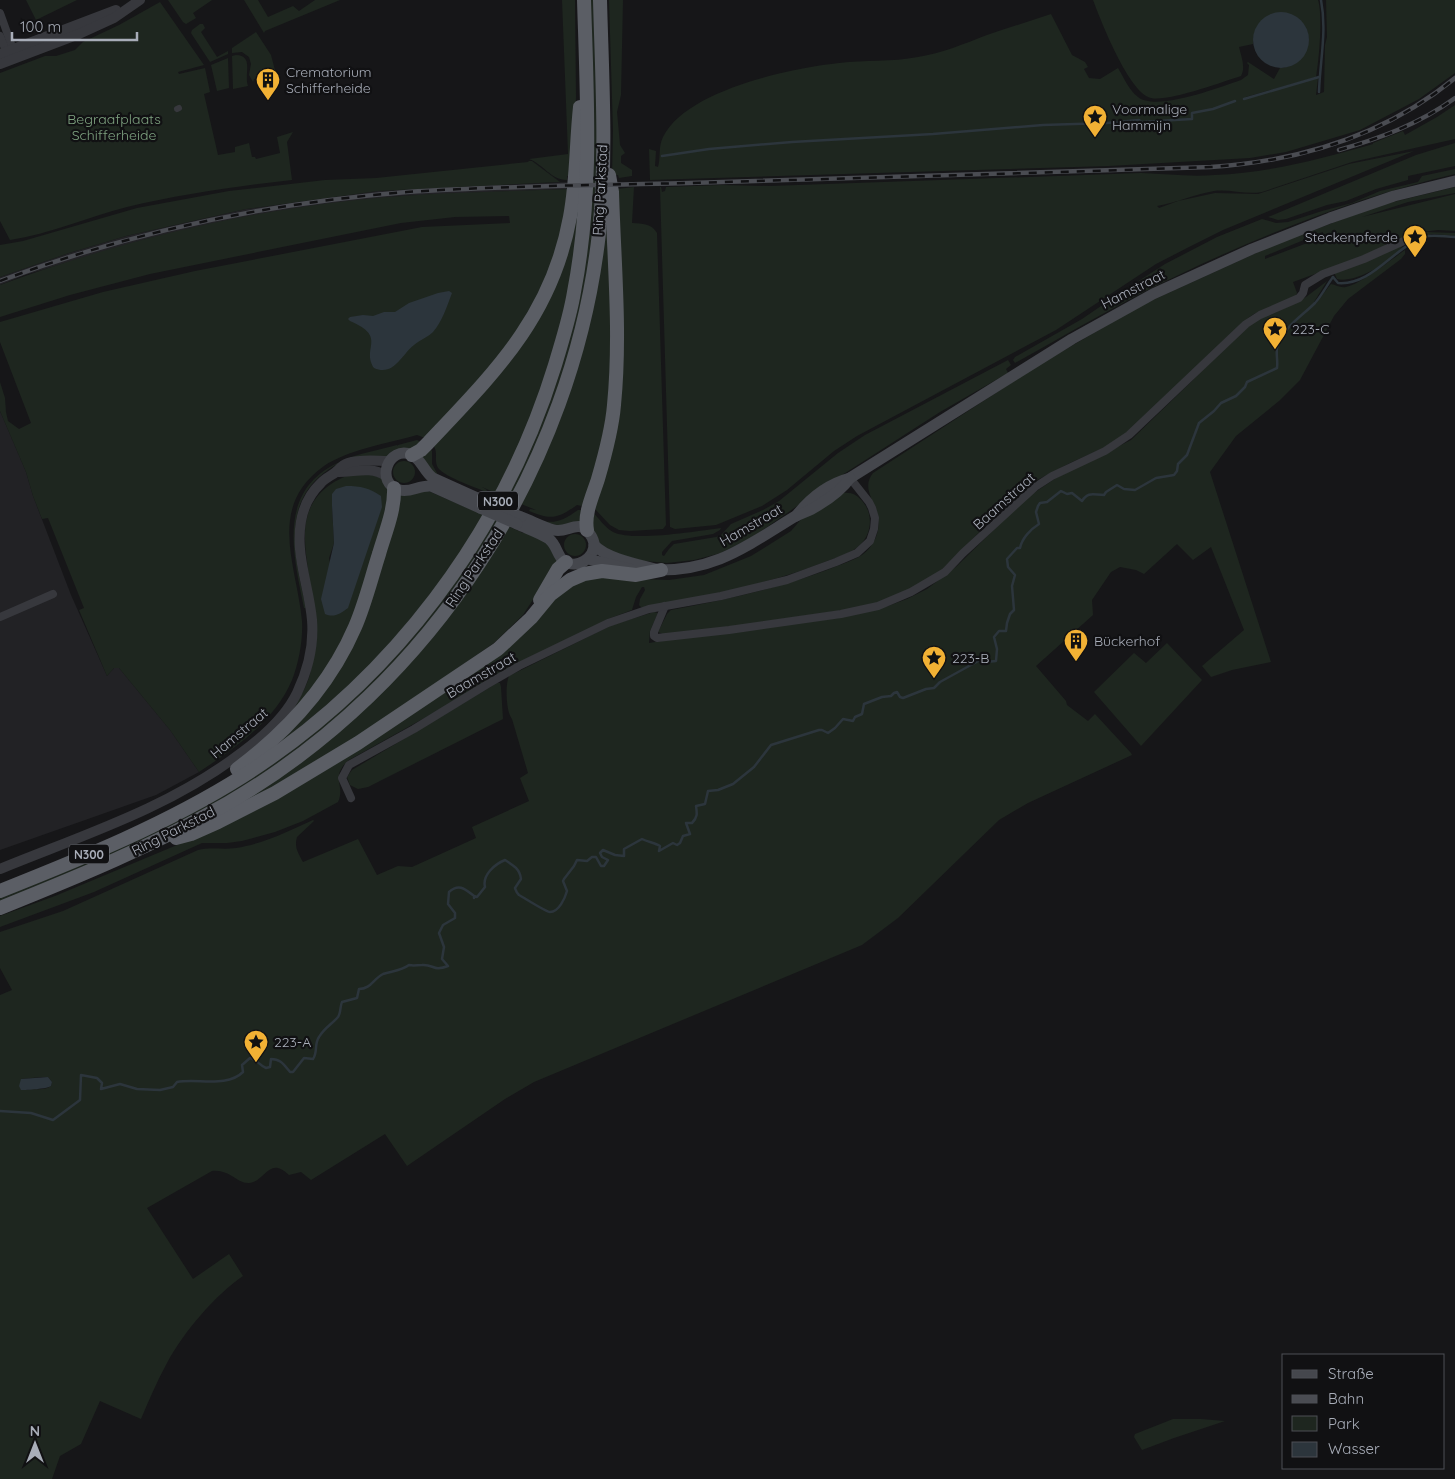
<svg xmlns="http://www.w3.org/2000/svg" width="1455" height="1479" viewBox="0 0 1455 1479" font-family="Quicksand,sans-serif">
<rect width="100%" height="100%" fill="#161618"/>
<g fill="#222225">
<path d="M567,182l-1,7 -166,7 -142,19 -111,24 -122,36 -25,10v-8l69,-24 57,-17 120,-27 132,-18z"/>
<path d="M0,411l26,61 7,24 38,99 36,81 7,-8h5l51,62 29,42 -43,23 -156,55z"/>
</g>
<g fill="#1e261f" fill-rule="evenodd">
<path d="M26,0h51l-41,20z"/>
<path d="M168,0h44l-19,13 3,5 -10,6 -3,-2z"/>
<path d="M244,0h14l10,17 25,-11 6,5 16,-11h25l-75,31 -1,2z"/>
<path d="M562,0h13l1,97 -4,79h-5v4c-16,0 -24,-16 -38,-21l39,-5z"/>
<path d="M589,0h6l4,173 -11,106 -18,79 -34,92 -57,107 -84,109 -85,76 -61,42 -100,56 -149,63v-8l156,-67 191,-126 138,-167 88,-217z"/>
<path d="M609,0h14l-2,95 -4,17 3,33 5,8 -4,3v7l11,7v6l-13,2 -1,-3h-6l1,-44z"/>
<path d="M1093,0h225c5,15 1,60 -2,77l-70,20 -1,2 71,-21h2l-2,17 8,-3 1,-47 2,-8 -1,-37h129v73l-36,26 -59,31 -74,22 -36,6 -141,8 -459,14 -1,-31 7,2 -1,15 3,1c3,-10 0,-20 5,-30 23,-47 128,-69 176,-74 26,-3 53,-1 79,-6 24,-4 46,-13 69,-22 21,-7 43,-14 64,-21l21,41 13,7 3,5 -4,2 5,9 11,1 18,-11c6,10 11,22 20,29 18,15 82,-10 103,-17l7,-5 1,-10 -2,-2 1,-1 26,17 6,-11c11,-1 20,-6 25,-16 20,-40 -53,-52 -52,-8l-14,3c2,9 7,20 2,29 -19,6 -73,26 -90,22 -22,-5 -50,-77 -58,-98z"/>
<path d="M160,2l44,63 -26,7 1,2 26,-6 5,24 -6,2 14,61 17,-3v-5l14,-4 3,14h3l1,2 24,-6 -3,-16 16,-5 -6,10 5,38c-55,6 -111,14 -165,27 -39,10 -77,27 -117,33l-10,-19v-148l45,-17h11l19,-6 8,-8 36,-17z"/>
<path d="M200,24h3l2,4 -4,4 16,25 11,-6v3l-18,8 -19,-29 1,-3z"/>
<path d="M256,32l15,23 6,23 -1,2h-3l-2,-10 -11,2 1,5 -7,2 -1,3 -4,-7 2,-11 -2,-7 -7,-5 -10,1v-5z"/>
<path d="M236,55c18,1 8,18 12,31l-15,3 -1,-33z"/>
<path d="M228,58l1,30 -12,3 -6,-26z"/>
<path d="M1455,105v34l-103,23 -90,30c-16,3 -32,-3 -48,-1 -19,3 -38,12 -57,15l2,2 19,-7 37,-8 43,1 91,-30 65,-13 -191,79 -34,17 -33,17 -100,66 -199,106 -23,15 -47,39 -25,16 -46,19 -41,4 -5,-2 -10,-340h1l1,5 3,-1 1,-4 55,-2 49,1 371,-13c25,1 49,4 74,2 54,-2 105,-16 158,-31v-1l30,-12 2,4 32,-18z"/>
<path d="M1455,143v23l-47,10v4l-32,9 -30,12 -19,4 -41,14 -8,1 -10,-3 148,-62z"/>
<path d="M529,161h3l28,21 -182,9 -132,18 -120,27 -57,17 -69,24v-32l23,-4 114,-33 92,-17 96,-11 51,-2 152,-16z"/>
<path d="M1455,169v5c-111,26 -219,71 -321,123 -40,21 -79,44 -119,66l-2,-3 2,-3 67,-38 41,-28 42,-27 52,-27 45,-18 14,4 12,-1 34,-11 30,-8 28,-12 38,-9 4,-6z"/>
<path d="M634,187l-2,36c11,1 19,0 25,10l9,292 -3,4 -33,2 -11,-1 -9,-5 -15,-16 12,-49 10,-271z"/>
<path d="M1455,187v6l-47,9 -46,15 93,-23v37l-17,-1 -16,2 -47,20 -82,30 4,11 -1,3 -42,18 -6,4 -17,18 -114,106 -47,21 -31,16 -31,24 -69,70 -15,10 -37,17 -23,7 -197,29 -9,-4 9,-18 4,-4c53,-10 105,-21 156,-40 11,-5 24,-8 35,-15 6,-4 11,-11 14,-18 11,-29 -19,-44 -3,-64l169,-110 102,-59 132,-60 105,-39zM1323,232v5l-58,22v-3z"/>
<path d="M570,189l-3,32 -21,63 -43,73 -78,81 -8,-3c-28,8 -70,15 -93,31 -58,41 -27,100 -22,155 1,19 -3,41 -10,59 -17,41 -58,69 -93,92l-29,-42 -51,-62h-5l-7,8 -28,-66 5,-2 -36,-90 -6,1 -9,-23 -7,-24 -26,-61v-29l5,16 1,14 2,9 11,8 12,-6 -31,-81v-20l103,-30 92,-21 227,-44 88,-4 -1,-7 -54,1 -54,6 -251,51 -80,21 -70,22v-32c128,-47 264,-79 401,-89 56,-4 113,-5 169,-7z"/>
<path d="M609,189l2,219 -25,99 -9,-2c-20,14 -26,15 -48,6l1,-2 6,1 -15,-6 30,-65z"/>
<path d="M582,191l-13,102 -27,102 -44,99 -16,-7 5,3 -1,2c-11,-5 -45,-16 -49,-26 -3,-9 2,-14 -5,-22l86,-98z"/>
<path d="M1426,232l29,1v3l-23,-2 -24,7 -1,-1z"/>
<path d="M1403,245c-8,16 -49,39 -66,34l-3,-7z"/>
<path d="M1405,250v4l-4,5 -53,40 -14,17 -34,64 -21,21 -43,35 -26,36 61,190 -39,8 -21,7 -9,-11 42,-36 -33,-83 -18,13 -16,-16 -33,30 -8,-4 -16,-3 -9,5 -19,28 1,15 -57,51 30,35 1,4 21,16 7,-7 36,39 1,2 -104,48 -29,17 -101,98 -36,27 -328,137 -29,17 -98,67 -22,-32 -74,46 -10,-8 -12,3c-20,-20 -24,7 -40,8 -12,1 -19,-14 -37,-12l-65,37 46,71 36,-25 14,22c-28,19 -60,57 -76,87 -10,18 -18,37 -26,56l-41,-18 -19,43 -21,12 -8,23h-52v-484l12,-5 -12,-22v-36l63,-21 135,-61c12,-3 26,0 38,-2 27,-4 53,-17 77,-28l1,1 -17,16c-3,10 1,16 6,25l55,-23 19,36 21,-9 14,1 64,-29 -4,-11 57,-26 -9,-23 8,-5 -16,-54c-6,-7 -7,-34 -3,-43l103,-51 42,-13 4,1 -8,18 -1,12 24,-4 166,-21 49,-12 19,-7 20,-10 30,-23 68,-67 31,-21 75,-38 61,-59 44,-46 23,-16 47,-22 21,-16 -13,21 2,1 15,-19c5,1 9,4 15,3 15,-3 46,-28 59,-37zM42,1077h6l4,5 -1,4c-6,5 -18,2 -27,4l-3,-11z"/>
<path d="M1008,360l3,5 -5,4 2,4 -68,39 -101,65 -88,61 -30,15 -27,7 -27,3 -23,-2 -31,-8 -13,-9 -8,-15 1,-16c7,6 11,14 20,19 20,10 84,-1 108,-4l-1,2 -7,4 -41,7 -10,11v3l2,1 5,-7 5,-5 42,-7 5,-2 10,-11 32,-14 16,-9 59,-48 27,-18z"/>
<path d="M417,440l7,4 -4,3c-13,3 -27,9 -41,11 -12,2 -26,1 -38,5 -8,2 -16,9 -22,14 -38,34 -22,89 -13,131h-2c-11,-55 -28,-119 38,-147 17,-8 37,-11 55,-16l1,1v-1z"/>
<path d="M428,447l4,4v13l6,11 -3,1 -15,-20z"/>
<circle cx="404" cy="472" r="11"/>
<path d="M359,472l21,5 8,11 2,9 -32,114 -41,79 -67,62c23,-24 54,-48 61,-82 2,-10 0,-21 -1,-31 0,-23 0,-46 -2,-69 -1,-10 -3,-20 -3,-30 -2,-38 20,-59 54,-68zM332,494l8,120 -11,-56 5,-15 -2,-37z"/>
<path d="M426,490l60,26 -18,32 -97,119 -87,74 -6,-1 55,-67 65,-178z"/>
<path d="M843,493c9,-1 14,2 20,9 10,12 9,30 -2,42 -9,9 -23,13 -34,17 -59,24 -122,35 -185,47l-3,-3 1,-6 5,-9 -1,-3h-2l-6,10 -4,13 -24,9 -155,83 -104,58c-20,17 -3,25 -11,42l-35,19 -28,11 -33,9 -15,2h-25l-108,49 -94,35v-11l55,-20 134,-56 266,-158 87,-73 41,-32 86,3 35,-5 47,-19 40,-25 13,-15z"/>
<path d="M578,510h3v13l-22,3 -18,-5c16,3 24,-2 37,-11z"/>
<path d="M508,526l15,7 4,-1 17,7 14,22 -35,54 -29,28 -107,74 -118,76 -50,20 79,-51 185,-195z"/>
<circle cx="575" cy="545" r="11"/>
<path d="M1167,643l35,37 -61,66 -47,-54 40,-39 12,10z"/>
<path d="M497,683h3l1,4 2,32 -135,68 -10,2 -8,-4 -3,-8 5,-7z"/>
<path d="M1173,1419h28l24,2 -51,17 -32,12 -8,-13 1,-3z"/>
</g>
<g fill="#2c353c">
<circle cx="1281" cy="40" r="28"/>
<path d="M449,291l3,2c-5,13 -10,29 -19,39 -5,5 -13,8 -19,13 -12,9 -20,32 -40,23 -13,-20 14,-31 -24,-47l-2,-2 2,-2 13,-2 10,1 11,-4h11l14,-9 29,-10z"/>
<path d="M346,486c15,0 23,2 35,10l1,11 -34,101c-8,6 -14,10 -23,6l-4,-15 13,-56 -2,-37v-12l4,-5z"/>
<path d="M48,1077l4,5 -1,4c-4,3 -24,4 -30,4l-2,-4 2,-7z"/>
</g>
<g fill="none" stroke-linecap="round" stroke-linejoin="round">
<g stroke="#2c353c" stroke-width="2.5">
<path d="M1319,92c1,-31 8,-61 2,-92"/>
<path d="M1244,99l75,-22"/>
<path d="M662,156l47,-7 83,-7 141,-8 110,-9 64,-2 32,-3 2,2 51,-3v-6l21,-4 22,-8"/>
<path d="M1333,277l5,6c34,3 56,-36 86,-46 9,-3 21,0 31,0"/>
<path d="M0,1111l31,2 22,7 27,-20 1,-25 16,3 5,5 -1,6 19,-5 17,5 23,1 13,-3 4,-5c20,-4 50,6 66,-10l-1,-7 8,-7c8,2 10,8 16,10l4,-1 1,-8c10,0 13,6 19,13h3l11,-14 9,1c5,-7 1,-15 6,-22 5,-9 13,-13 19,-20 3,-4 2,-11 4,-15l15,-4 2,-9c12,0 14,-10 24,-15 9,-3 18,-3 26,-9 5,1 8,0 13,0 12,-1 11,7 26,1l-6,-7 2,-12 -5,-14 4,-8 12,-7v-5l-7,-9 1,-12c10,-9 16,-3 25,4v2v-2l3,1 8,-10c-3,-12 10,-23 20,-27 8,5 15,9 16,19l-6,9c1,3 1,4 4,7 4,2 27,17 31,17 9,0 15,-14 17,-21l-4,-10 1,-2 10,-13 3,-6 10,1 5,-4h4l5,9h3l4,-6 -6,-3 -2,-4 3,-3 12,5 9,1v-7l18,-10c6,3 13,4 18,7l-1,5 14,-8 4,2 3,-2 3,-7 7,-2 -4,-11h6c6,-6 5,-10 4,-17l9,-2 3,-13 10,-1 15,-6 21,-17 17,-22 48,-15h3l6,3 7,-5 8,-9 10,2 2,-4 7,-3 2,-10 18,-7 9,-1 3,-3 3,-1 3,5 3,1 23,-9 8,-1 6,-6 40,-22 6,2 10,-1 1,-12 -3,-12 5,-6h7l1,-8 3,-9 4,-4 -2,-24 3,-11 -7,-8 -1,-8 10,-11h3c2,-10 11,-19 19,-24l-3,-12 2,-6 2,-3 7,-1 14,-11 6,3 5,-1 10,8c6,-10 12,-6 22,-6l2,-3 11,-7 7,4 11,1 21,-12 18,-3 3,-4 1,-7 9,-9 12,-32 15,-12 7,-8 15,-7 9,-9 2,-5 30,-14c1,-7 -1,-13 0,-20 6,-21 24,-31 38,-45 7,-8 12,-18 18,-26"/>
</g>
<path stroke="#37383d" stroke-width="6" d="M177,109l2,-1"/>
<g stroke="#37383d" stroke-width="8">
<path d="M0,13l14,39"/>
<path d="M0,36l6,15 3,3"/>
<path d="M665,606l-11,26v4l3,2 72,-8 112,-16 37,-8 33,-14 34,-20 18,-19 72,-66 17,-11 53,-25 24,-16 117,-111 14,-9 39,-17 4,-5 2,-8 18,-11 41,-15 42,-19"/>
<path d="M0,617l53,-23"/>
<path d="M351,798l-9,-20 7,-13 65,-36 72,-44 33,-19 89,-43 41,-14 72,-13 66,-16 49,-18 21,-9 13,-12 4,-12 1,-11 -3,-10 -3,-6 -19,-24"/>
</g>
<g stroke="#37383d" stroke-width="10">
<path d="M0,54l116,-44"/>
<path d="M0,64l79,-30 35,-16 26,-18"/>
<path d="M336,472c18,1 33,-7 50,4"/>
<path d="M0,869c83,-34 169,-61 241,-116 22,-16 44,-35 56,-60 11,-23 17,-48 15,-73 -2,-24 -10,-47 -12,-71 -2,-24 3,-49 21,-66 4,-5 10,-7 15,-11 4,-4 6,-7 12,-9 12,-4 28,-2 41,-2"/>
</g>
<g stroke="#45474d" stroke-width="11">
<path d="M480,508l-49,-22c-12,-1 -21,7 -31,4 -26,-6 -12,-46 12,-35 10,5 12,17 21,23l51,23"/>
<path d="M796,516c14,-18 32,-32 54,-38l222,-139 81,-45 99,-45 78,-31 64,-22 61,-15"/>
<path d="M517,524c11,5 23,9 32,15 8,6 8,17 15,22 13,9 31,-3 30,-18 -1,-4 -2,-7 -5,-10 -11,-15 -22,1 -35,-3 -11,-3 -22,-9 -33,-13"/>
<path d="M594,545c13,14 47,20 65,25"/>
<path d="M588,559l42,10"/>
<path d="M653,570c61,2 92,-23 141,-53 6,-3 12,-5 18,-8 14,-8 29,-18 38,-31"/>
</g>
<g stroke="#5b5e65" stroke-width="14">
<path d="M412,455l9,-5 7,-7c66,-70 124,-126 142,-226 7,-37 6,-73 10,-110"/>
<path d="M587,530c-3,-17 6,-35 11,-51 7,-24 14,-49 16,-74 7,-71 0,-143 -2,-213l-3,-17"/>
<path d="M540,600l18,-31 8,-7"/>
<path d="M237,769c51,-38 93,-84 118,-142 10,-23 16,-48 24,-73 6,-21 16,-44 15,-66"/>
<path d="M176,838l15,-4 27,-12 57,-29 83,-50 140,-94 33,-31 19,-23 20,-15 14,-6 18,-3 34,4 25,-5"/>
<path d="M0,891c83,-33 167,-67 243,-115 149,-95 260,-242 312,-411 7,-24 15,-48 19,-73 19,-98 13,-193 10,-292"/>
<path d="M0,908c77,-31 155,-63 228,-105 204,-118 345,-336 371,-570 8,-77 3,-156 1,-233"/>
</g>
<defs>
<g id="rail">
<path d="M1339,150c42,-12 80,-26 116,-52"/>
<path d="M0,281c130,-49 269,-78 407,-89 94,-6 188,-7 282,-9 174,-5 348,-10 522,-16 90,-6 173,-31 244,-89"/>
</g>
</defs>
<use href="#rail" stroke="#4a4c52" stroke-width="4.5"/>
<use href="#rail" stroke="#111113" stroke-width="2.5" stroke-dasharray="8" stroke-linecap="butt"/>
<g stroke="#45474d" stroke-width="11">
<path d="M484,501l37,16"/>
<path d="M480,508l37,16"/>
</g>
</g>
<defs>
<symbol id="building-pin" viewBox="-11 -11 22 30"><path d="M0 17L-7.5 6A9.5 9.5 0 1 1 7.5 6Z" fill="#f2b134" stroke="#111113"/><path d="M-4-6H4V6H1V3H-1V6H-4ZM-2.5-4.3h1.7v1.8h-1.7ZM.8-4.3h1.7v1.8H.8ZM-2.5-1h1.7V.8h-1.7ZM.8-1h1.7V.8H.8Z" fill="#111"/></symbol>
<symbol id="sight-pin" viewBox="-11 -11 22 30"><path d="M0 17L-7.5 6A9.5 9.5 0 1 1 7.5 6Z" fill="#f2b134" stroke="#111113"/><path d="M0-6L1.8-2.2L6-1.7L2.9 1.2L3.7 5.4L0 3.3L-3.7 5.4L-2.9 1.2L-6-1.7L-1.8-2.2Z" fill="#111"/></symbol>
</defs>
<g fill-rule="evenodd">
<use href="#building-pin" x="254" y="66" width="28" height="38"/>
<use href="#sight-pin" x="1081" y="103" width="28" height="38"/>
<use href="#sight-pin" x="1401" y="223" width="28" height="38"/>
<use href="#sight-pin" x="1261" y="315" width="28" height="38"/>
<use href="#building-pin" x="1062" y="627" width="28" height="38"/>
<use href="#sight-pin" x="920" y="644" width="28" height="38"/>
<use href="#sight-pin" x="242" y="1028" width="28" height="38"/>
</g>
<g text-anchor="middle" dominant-baseline="central" stroke-width="4.5" stroke-linejoin="round" paint-order="stroke">
<g fill="#111113" stroke="#7b7e86" stroke-width="1">
<rect x="478" y="491.5" width="40" height="19" rx="4"/>
<rect x="69" y="844.5" width="40" height="19" rx="4"/>
</g>
<g font-size="12" font-weight="bold" fill="#a8adb8">
<text x="498" y="501">N300</text>
<text x="89" y="854">N300</text>
</g>
<g font-size="14" fill="#a8adb8" stroke="#111113" text-anchor="start">
<text x="286" y="72">Crematorium<tspan x="286" dy="16">Schifferheide</tspan></text>
<text x="1112" y="109">Voormalige<tspan x="1112" dy="16">Hammijn</tspan></text>
<text x="1398" y="237" text-anchor="end">Steckenpferde</text>
<text x="1292" y="329">223-C</text>
<text x="1094" y="641">Bückerhof</text>
<text x="952" y="658">223-B</text>
<text x="274" y="1042">223-A</text>
</g>
<g font-size="14" fill="#7fa381" stroke="#111113">
<text x="114" y="119">Begraafplaats<tspan x="114" dy="16">Schifferheide</tspan></text>
</g>
<g font-size="14" fill="#a8adb8" stroke="#111113">
<text transform="translate(600 190) rotate(-87)">Ring Parkstad</text>
<text transform="translate(1133 289) rotate(-27)">Hamstraat</text>
<text transform="translate(1004 501) rotate(-42)">Baamstraat</text>
<text transform="translate(751 525) rotate(-30)">Hamstraat</text>
<text transform="translate(474 568) rotate(-56)">Ring Parkstad</text>
<text transform="translate(481 675) rotate(-30)">Baamstraat</text>
<text transform="translate(239 733) rotate(-40)">Hamstraat</text>
<text transform="translate(173 831) rotate(-27)">Ring Parkstad</text>
</g>
</g>
<rect x="1282" y="1354" width="162" height="115" fill="#111113" stroke="#4d4f55"/>
<rect x="1292" y="1370" width="25" height="8" fill="#45474d" stroke="#4d4f55"/>
<text x="1328" y="1379" font-size="15" fill="#a8adb8">Straße</text>
<rect x="1292" y="1395" width="25" height="8" fill="#4a4c52" stroke="#4d4f55"/>
<text x="1328" y="1404" font-size="15" fill="#a8adb8">Bahn</text>
<rect x="1292" y="1416" width="25" height="15" fill="#1e261f" stroke="#4d4f55"/>
<text x="1328" y="1429" font-size="15" fill="#a8adb8">Park</text>
<rect x="1292" y="1442" width="25" height="15" fill="#2c353c" stroke="#4d4f55"/>
<text x="1328" y="1454" font-size="15" fill="#a8adb8">Wasser</text>
<g transform="translate(35 1444)" stroke="#111113" stroke-width="4" paint-order="stroke">
<path d="M0-4L9 19L0 12L-9 19Z" fill="#a8adb8"/>
<text y="-8" font-size="14" font-weight="bold" text-anchor="middle" fill="#a8adb8">N</text>
</g>
<path d="M12 32v8h125v-8" fill="none" stroke="#a8adb8" stroke-width="2.5"/>
<text x="20" y="32" font-size="15" fill="#a8adb8" stroke="#111113" stroke-width="4" paint-order="stroke">100 m</text>
</svg>
